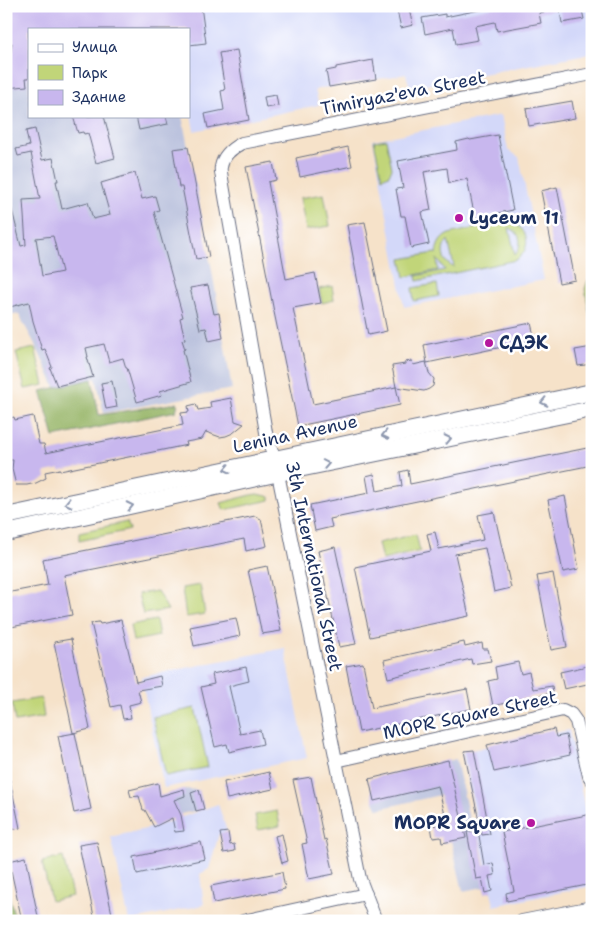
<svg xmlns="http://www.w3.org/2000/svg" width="598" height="927" viewBox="0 0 598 927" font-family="'Shantell Sans',sans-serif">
<rect width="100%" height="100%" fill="#fff"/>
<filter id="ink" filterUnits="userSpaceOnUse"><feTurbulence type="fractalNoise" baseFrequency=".02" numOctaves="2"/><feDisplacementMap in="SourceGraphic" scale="10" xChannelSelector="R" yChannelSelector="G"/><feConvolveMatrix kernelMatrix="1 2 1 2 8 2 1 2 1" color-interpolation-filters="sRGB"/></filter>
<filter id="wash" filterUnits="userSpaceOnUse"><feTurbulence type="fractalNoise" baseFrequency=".0096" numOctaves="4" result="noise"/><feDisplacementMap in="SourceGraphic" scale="20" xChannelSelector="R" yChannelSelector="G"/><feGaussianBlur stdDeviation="1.12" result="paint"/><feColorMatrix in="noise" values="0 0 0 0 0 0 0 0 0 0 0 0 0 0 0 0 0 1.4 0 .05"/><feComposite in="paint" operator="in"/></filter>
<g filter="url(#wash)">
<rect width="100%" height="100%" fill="#f6e2c9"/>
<g fill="#d3d8f9">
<path d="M184,6h408v47l-182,35 -4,-14 -67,12 -18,2 -6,2 4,15 -125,26 -5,-28v-11l3,-10 -3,-29v-24z"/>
<path d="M501,115l7,35 11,7 25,123 -140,27 -31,-167z"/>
<path d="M285,648l22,110 -143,30 -23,-111z"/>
<path d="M569,730l16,79 7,-1v78l-98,20 -32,-154z"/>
<path d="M218,804l9,27 -8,3 -10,35 -9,5 4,31 -75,16 -18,-84 43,-10z"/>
</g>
<g fill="#bcc3de">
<path d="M6,6h178l-155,23v87h153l13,68h1l13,73 2,8 21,124 -128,24 -8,-35 -41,9 -19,-41 -17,-31 -13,-2z"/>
<path d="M456,759l28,128 -21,4 -23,-96 -62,14 -4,-8 -5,-22z"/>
<path d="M184,789l15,1 5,19 -23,5 -27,13 -4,-6v-12l-7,1 -2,-8z"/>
</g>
<g fill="#c1d579" stroke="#6e826c" fill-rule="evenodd">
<path d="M386,139l6,29 -3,7 -7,3 -8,-37z"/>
<path d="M324,194l6,32 -24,4 -6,-32z"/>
<path d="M502,222c24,-2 34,25 14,38l-99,21 -1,-5 29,-6 -8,-11 1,11 -33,7 -4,-18 34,-6 1,1c1,-9 4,-16 13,-20zM509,228c12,4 14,17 6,27zM448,240l6,27h-1c-11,-6 -13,-17 -5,-27z"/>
<path d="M592,279v41l-1,1 -6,-32 3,-9z"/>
<path d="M437,284l2,12 -25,5 -2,-13z"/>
<path d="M332,286l2,14 -12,3 -3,-14z"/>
<path d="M35,348l9,37 -19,4 -9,-37z"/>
<path d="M257,494l10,2 3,1v3l-46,10 -3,-7 30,-8z"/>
<path d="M127,522l3,8 -51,11v-9z"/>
<path d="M416,534l4,17 -38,9 -4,-17z"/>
<path d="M200,585l5,29 -19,3 -4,-29z"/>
<path d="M157,591l11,19 -25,4 -5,-20z"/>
<path d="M156,620l3,16 -26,5 -3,-16z"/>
<path d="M41,698l3,19 -29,5 -3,-19z"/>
<path d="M195,708l13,59 -42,9 -13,-59z"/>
<path d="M277,811l3,15 -22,4 -3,-15z"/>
<path d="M63,857l9,39 -21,5 -9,-39z"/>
</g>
<g fill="#98b669" stroke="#5a7264">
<path d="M92,379l7,36 79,-12 -2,8 -122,26 -13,-46z"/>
<path d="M6,886l10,35h-10z"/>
</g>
<g id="blocks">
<g fill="#c8b7ee" fill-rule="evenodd">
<path d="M12,6h189l5,37 -17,2v-16h-160v49h-3l1,8 -21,2v-30l4,-1 2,-14h-4z"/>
<path d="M396,6h12l5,19 -12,3z"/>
<path d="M499,6h55v4l-15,3 2,10 -44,8 -2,-9 -20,4 3,14 -22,4 -3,-16 -28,6 -3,-16 23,-4v3z"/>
<path d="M559,6h22l3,13 -22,4z"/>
<path d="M237,50l12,70 -41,8 -3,-14 19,-4 -3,-19 4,-1 -6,-37z"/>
<path d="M373,60l3,19 -47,8 -3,-16 10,-2v-2z"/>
<path d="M276,95l2,11 -12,2 -2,-11z"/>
<path d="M572,101l3,17 -46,8 -3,-17z"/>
<path d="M73,116h31l11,42 -19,5 -8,-30 -4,1 -1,-2 -5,1z"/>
<path d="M136,116h30l2,8 -29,6z"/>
<path d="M35,129l7,31 11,-2 5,23h-2l6,28 26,-7 5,17 17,-4 -9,-32 34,-10 7,26 13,-3 4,14 -5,2 29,105 -3,1 5,21 -3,1 3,9 -2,1 8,32 -31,9 2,4 -25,7 -10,-34h-1l-3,-10 -14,4 -5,-18 -18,4 2,9h-1l6,20 -36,9 -7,-18 2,-1 -7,-18 -3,1 -9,-29 -4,-19 -23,6v-110h3l12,48 5,-1 -3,-45 17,-1 -9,-46 -13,3 -2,-7 13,-3 -3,-15zM53,236l9,36 -20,4 -6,-38z"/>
<path d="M498,135l15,75 -38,8 -8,-39 -18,4 -2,-15 -23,4 7,38 -9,2 7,32 -18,4 -6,-32h-4l-5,-27 7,-1 -5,-27 59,-11 -1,-8 13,-3 1,1z"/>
<path d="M188,147l21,110 -13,2 -14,-72h-3l-6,-38z"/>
<path d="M348,147l4,19 -52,11 -4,-19z"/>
<path d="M273,162l3,18 -8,2 18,97 29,-6 6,30 -28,5 20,96 83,-17 4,18 -102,21 -24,-114 -28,-145z"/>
<path d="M557,187l18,93 -16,3 -18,-92z"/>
<path d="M365,222l22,109 -19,4 -21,-110z"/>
<path d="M208,285l6,29 5,-1 4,25 -14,3 -3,-13 -6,1 -10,-41z"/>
<path d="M531,323l4,17 -108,23 -3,-18z"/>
<path d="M592,347v17l-14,2 -3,-16z"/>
<path d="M412,361l1,4 13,-3 3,11 5,6 -1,7 -4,3 -5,2 -28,-4 -4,-21 13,-2v-2z"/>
<path d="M112,381l5,26 -11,2 -5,-26z"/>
<path d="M231,398l4,23 9,3 -11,9 -7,3 -6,1 -14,-5 -4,7 -16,3 1,3 -127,26v-2l-15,3 1,6 -10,5 -9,2h-11l-4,-16 1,-9h-7v-41l8,-2 1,3 18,-4 6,28h5l2,9 137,-28 -2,-12 8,-1 -1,-6 8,-2 2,6 13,-2 -1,-6z"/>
<path d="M592,447v18l-262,54 2,8 -17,4 -5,-26 59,-12 -3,-17 8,-2 3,17 25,-5 -2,-14 8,-2 2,14z"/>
<path d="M565,496l14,73 -16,3 -15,-72z"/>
<path d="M494,512l17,76 -17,4 -9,-44 -30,6 14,62 -99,21 -15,-70 76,-16 -4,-17 8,-2 4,17 44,-9 -5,-25z"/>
<path d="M255,516l6,3 6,27 -21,5 -2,-12 -180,36 8,40 -66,13v-35l42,-8 -5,-26z"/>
<path d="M335,547l21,97 -17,3 -21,-96z"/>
<path d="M267,566l14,65 -19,3 -14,-64z"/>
<path d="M553,573l14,74 -16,3 -14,-74z"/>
<path d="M236,618l4,18 -46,10 -4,-19z"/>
<path d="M121,620l15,62 24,-6 2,10 -24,4 3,12 -12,3 2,13 -8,1 -3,-14 -9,2 -20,-84 8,-1 1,2z"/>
<path d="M71,639l19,90 -17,4 -19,-91z"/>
<path d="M464,642l1,5 17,-4 1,6h5l3,12 -19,3 -1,-5 -83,19 -4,-18z"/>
<path d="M518,662l3,12 8,-2 4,17 19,-3 1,7 -18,3 -42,10 -5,-25 9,-2 -2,-12z"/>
<path d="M363,663l9,45 95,-19 4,20 -112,23 -13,-66z"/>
<path d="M592,665v18l-28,6 -4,-17z"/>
<path d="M246,667l3,14 -20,5 11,48 20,-4 3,14 -34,8 -2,-8 -12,3 -14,-60 13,-3 -2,-10z"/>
<path d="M554,729l2,8 10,-2 4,20 -76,17 -7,-27z"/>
<path d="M75,733l16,76 -17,4 -16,-77z"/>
<path d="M474,750l16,84 -8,1 -18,-84z"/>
<path d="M448,760l18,78 -24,5 -1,-6 -8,1 -2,-12 16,-3 -9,-37 -64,15 -5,-22z"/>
<path d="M269,772l4,17 -46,10 -3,-17z"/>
<path d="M311,777l13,63 2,-1 8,35 -25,5 -7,-35 5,-1 -14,-63z"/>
<path d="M10,780l10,48 -14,3v-50z"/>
<path d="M158,783l2,13 24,-7 1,7 -11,4 7,15 3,16 -9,1 -3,-14 -18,9 -9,-17h-2l-4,-14 -8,1 -2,-7z"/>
<path d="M199,790l5,19 -8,2 -5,-18z"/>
<path d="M592,814v70l-85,17 -1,-8 8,-2 -12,-59z"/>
<path d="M478,830l6,35 9,-2 2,12 -6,1 3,15 -7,2 -3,-15 -6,1 -9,-47z"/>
<path d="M228,832l2,13 4,-1 1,7 -11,2 -4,-20z"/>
<path d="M282,834l6,27 -6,2 -7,-27z"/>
<path d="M97,842l16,77 -10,2h-8l-16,-76z"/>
<path d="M201,842l4,17 -68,15 -3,-17z"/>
<path d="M26,857l10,50 3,14h-17l-13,-60z"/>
<path d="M282,872l3,17 -71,14 -3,-17z"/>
</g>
</g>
</g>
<g filter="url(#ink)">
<use href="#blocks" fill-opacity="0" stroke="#686e83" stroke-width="1"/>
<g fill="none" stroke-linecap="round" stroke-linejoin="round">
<defs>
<g id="minor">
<path d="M336,761l227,-51 8,4 5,7 13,55 3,4"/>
<path d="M243,921l123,-27"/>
<path d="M376,921l-16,-42 -85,-420 -8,-21 -45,-259c0,-3 -2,-8 -1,-12 2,-12 11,-19 21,-24l350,-69"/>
<path d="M522,921l70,-14"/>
</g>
<g id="major">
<path d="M6,516l586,-124"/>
<path d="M6,533l278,-61 308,-63"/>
</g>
</defs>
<use href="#minor" stroke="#686e83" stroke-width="14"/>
<use href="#major" stroke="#686e83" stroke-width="18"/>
<use href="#minor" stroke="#fff" stroke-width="12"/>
<use href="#major" stroke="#fff" stroke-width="16"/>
</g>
<defs><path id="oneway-chevron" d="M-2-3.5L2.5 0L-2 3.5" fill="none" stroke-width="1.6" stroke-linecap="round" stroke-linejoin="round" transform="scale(1.25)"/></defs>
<g stroke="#8d97ae">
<use href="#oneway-chevron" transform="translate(544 402) rotate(168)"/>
<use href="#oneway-chevron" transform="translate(385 435) rotate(168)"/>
<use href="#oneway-chevron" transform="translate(448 439) rotate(-12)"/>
<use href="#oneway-chevron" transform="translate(326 464) rotate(-11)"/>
<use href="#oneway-chevron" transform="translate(227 469) rotate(168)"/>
<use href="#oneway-chevron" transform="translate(68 503) rotate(168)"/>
<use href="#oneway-chevron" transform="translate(130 506) rotate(-12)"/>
</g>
</g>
<g fill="#b5179e" stroke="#fff" stroke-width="2">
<circle cx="459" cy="218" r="5"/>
<circle cx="489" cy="343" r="5"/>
<circle cx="531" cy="823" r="5"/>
</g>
<g text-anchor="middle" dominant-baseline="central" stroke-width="5" stroke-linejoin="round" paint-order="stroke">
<g font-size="18" fill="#1b2f5e" stroke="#fff">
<text transform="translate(403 93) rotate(-11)">Timiryaz'eva Street</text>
<text transform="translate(295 434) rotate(-12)">Lenina Avenue</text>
<text transform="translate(314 566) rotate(78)">3th International Street</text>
<text transform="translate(470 715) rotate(-12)">MOPR Square Street</text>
</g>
<g font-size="18" font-weight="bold" fill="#1b2f5e" stroke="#fff" text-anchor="start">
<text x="469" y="218">Lyceum 11</text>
<text x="499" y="343">СДЭК</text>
<text x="521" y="823" text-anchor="end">MOPR Square</text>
</g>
</g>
<rect width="598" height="927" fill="none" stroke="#fff" stroke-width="25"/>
<rect x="28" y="28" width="162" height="90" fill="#ffffff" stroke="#a4acbf"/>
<rect x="38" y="44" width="25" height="8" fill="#ffffff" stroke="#a4acbf"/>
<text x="72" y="52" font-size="15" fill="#1b2f5e">Улица</text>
<rect x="38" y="65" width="25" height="15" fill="#c1d579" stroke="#a4acbf"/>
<text x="72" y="78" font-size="15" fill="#1b2f5e">Парк</text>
<rect x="38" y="90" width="25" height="15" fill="#c8b7ee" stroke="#a4acbf"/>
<text x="72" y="102" font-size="15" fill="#1b2f5e">Здание</text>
</svg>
